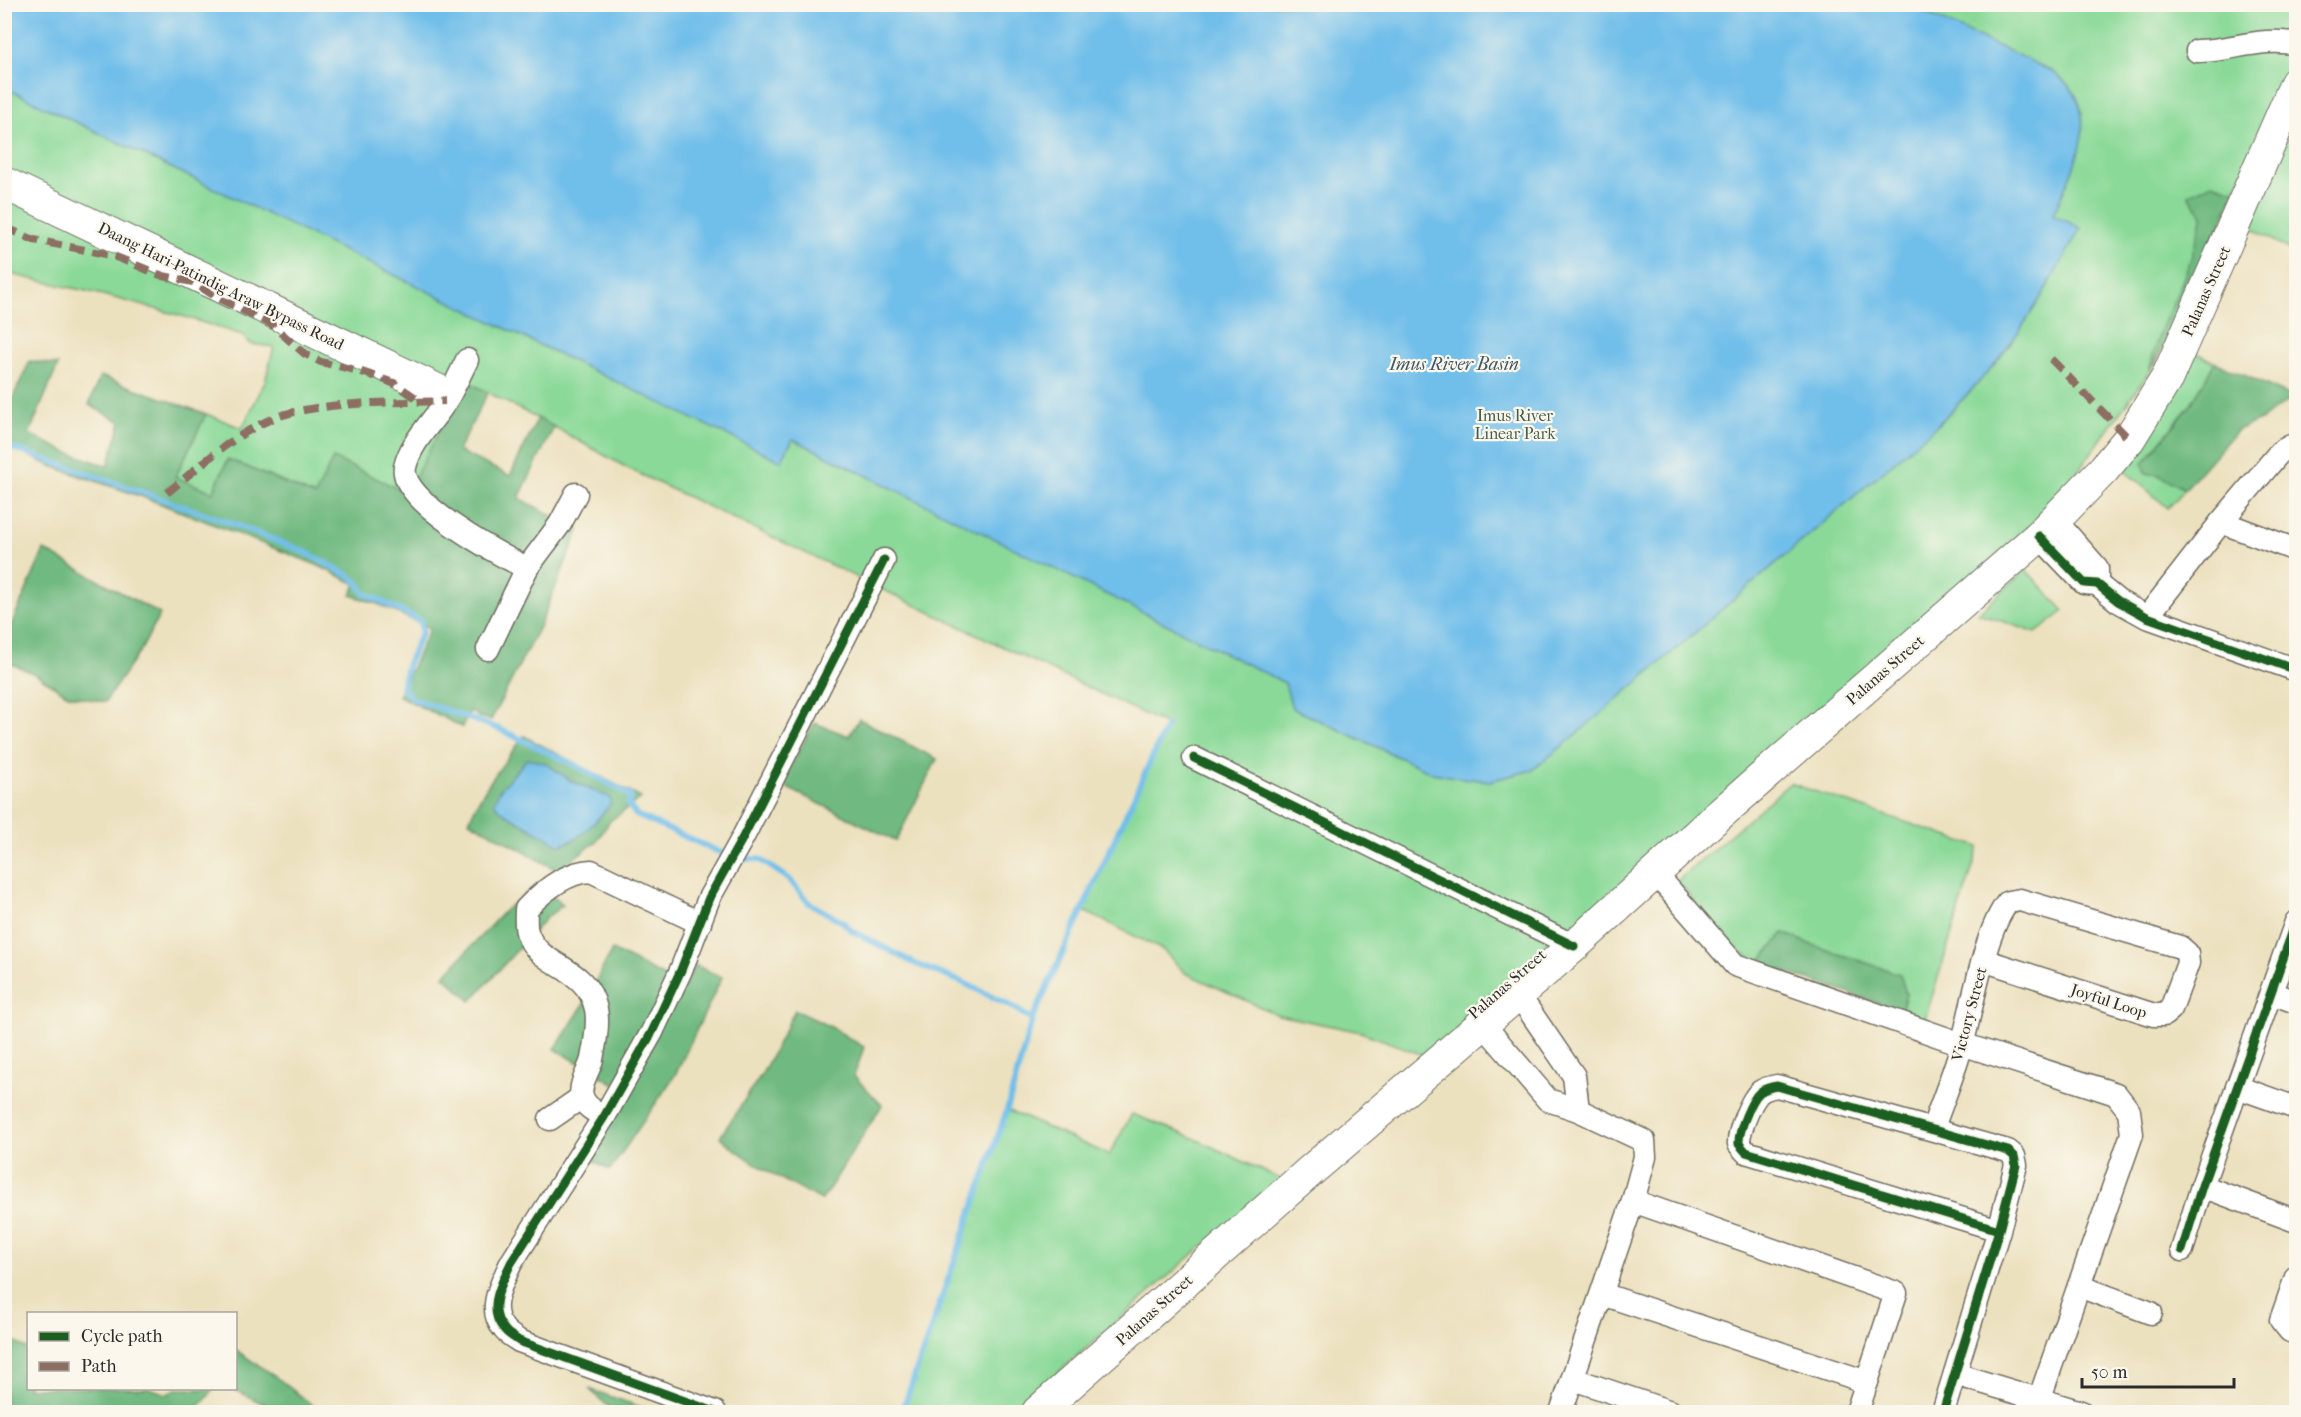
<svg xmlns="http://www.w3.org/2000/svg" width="2301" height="1417" viewBox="0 0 2301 1417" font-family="'IM FELL French Canon',serif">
<rect width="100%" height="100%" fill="#fbf7ec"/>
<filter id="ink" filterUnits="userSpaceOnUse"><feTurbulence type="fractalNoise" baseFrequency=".0167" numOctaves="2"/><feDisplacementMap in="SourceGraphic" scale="12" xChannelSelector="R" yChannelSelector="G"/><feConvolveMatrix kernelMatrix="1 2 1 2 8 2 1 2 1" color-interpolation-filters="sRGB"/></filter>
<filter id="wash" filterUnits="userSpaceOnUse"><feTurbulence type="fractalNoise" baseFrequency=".008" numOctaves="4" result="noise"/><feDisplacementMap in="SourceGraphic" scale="24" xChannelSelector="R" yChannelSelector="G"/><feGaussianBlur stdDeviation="1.35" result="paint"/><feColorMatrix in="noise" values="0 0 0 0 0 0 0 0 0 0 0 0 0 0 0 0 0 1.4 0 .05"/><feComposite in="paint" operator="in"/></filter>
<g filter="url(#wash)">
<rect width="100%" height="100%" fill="#ece1bf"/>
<g fill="#8ad998" stroke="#5a8262" stroke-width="1.5">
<path d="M5,5h2291v42l-6,16 1,3 -134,295 -96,134 -55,54 -575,509 -70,-26 -83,-17 -93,-42 -22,-23 -81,-40 85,-185 -536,-255 -77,-43 -88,-46 -59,112 -92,3 -87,-37 -15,33 -38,-14 31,-64 36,14 23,-46 9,-35 -23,-3 -9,-9 -60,-19 -83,-22 -94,-21z"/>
<path d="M2296,117v137l-48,-28z"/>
<path d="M2195,352l20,10 -25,44 -16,18 -28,49 13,2 26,14 -17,19 -45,-39z"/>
<path d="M2026,570l38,41 -28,22 -58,-20z"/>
<path d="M1790,783l189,64 -54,172 -24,-8 5,-17 -94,-49 -28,-12 -25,30 -23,-14 -59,-68z"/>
<path d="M1007,1110l102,45 23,-41 57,22 98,46 -89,68 -185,162h-111z"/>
</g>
<g fill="#6fb980" stroke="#4d7256" stroke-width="1.5" fill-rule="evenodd">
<path d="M2212,183l24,8 -63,137 -24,45c6,-37 25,-69 38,-104 7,-17 11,-36 16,-53l-15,-21z"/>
<path d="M30,361l28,4 -29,69 37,18 42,14 13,-44 -32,-17 11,-29 106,38 -31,63 38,15 15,-33 87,37 18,-38 74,35 58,-112 23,11 -30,59 52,25 28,-58 16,9 -35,71 60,32 -39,95 -49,95 -12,-3 -9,-6 -8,16 -63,-31 31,-68 -52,-24 -27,-9 5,-11 -39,-19 -171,-67 -92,-31 -49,-22v-31z"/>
<path d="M2215,362l78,35 -33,23 -23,10 -52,59 -26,-14 -13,-2 -3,-10 47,-57z"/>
<path d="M44,550l116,64 -18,34 -37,54 -37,-7 -33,-21 -30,-13v-22z"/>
<path d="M859,719l78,40 -41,82 -115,-56 33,-62 35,13z"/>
<path d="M524,736l117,62 -31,23 -14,21 -39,28 -88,-49c12,-31 36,-59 55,-85zM517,769l42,4 14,9 19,7 6,30 -28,23 -10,3 -16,-10 -45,-44 10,-10z"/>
<path d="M538,884l25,21 -17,13 -75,83 -27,-25 61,-66z"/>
<path d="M1783,933l29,12 88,29 6,20 -5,17 -142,-48z"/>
<path d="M612,950l72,37 11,-22 27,12 -47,98 -65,95 -22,-12 39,-67 -72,-42 29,-45z"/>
<path d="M795,1010l36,17 33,20 -10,29 28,29 -60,95c-37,-18 -71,-36 -102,-63l43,-65z"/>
<path d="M5,1335l23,15v38h121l18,6 8,-5h39l-19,23h-190z"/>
<path d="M236,1350l44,30 41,32h-41l-47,-23 3,-1z"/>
<path d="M589,1389l66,23h-41z"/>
</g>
<g fill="#70beea" stroke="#4e748a" stroke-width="1.5">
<path d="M4,5h1904l144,66c6,5 13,10 18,16 30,37 -1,91 -17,128l28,13c-25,44 -49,88 -80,128 -20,26 -43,48 -66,71l-371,318 -32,25 -42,11 -29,-3 -28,-5 -141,-65 -7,-25 -492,-244 -12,22 -776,-373z"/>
<path d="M527,759l18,4 28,19 36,15 2,6c-13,16 -30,37 -51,42l-59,-34 -7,-8 5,-12z"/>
</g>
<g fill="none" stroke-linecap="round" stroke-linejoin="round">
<g stroke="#70beea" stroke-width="6">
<path d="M4,445l219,75 82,32 46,25 6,5 7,11 57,28 1,11 -15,34 -5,22 11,11 84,29 78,37 56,31 -3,8 8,11 90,40"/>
<path d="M738,859h21l29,19 21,25 34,19 9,9 64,33 48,19 49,24 19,13"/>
<path d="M902,1412l105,-302 25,-90 135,-295"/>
</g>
</g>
</g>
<g filter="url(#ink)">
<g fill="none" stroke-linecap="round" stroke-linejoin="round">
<defs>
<g id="minor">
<path d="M2197,51c33,0 67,-15 99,-7"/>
<path d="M467,360c-7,14 -13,28 -21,41 -13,21 -35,40 -41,66 -7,34 95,88 122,101"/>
<path d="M2055,520l42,48v16"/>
<path d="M2221,522l75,28"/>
<path d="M2039,536l45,47 13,1 21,17 29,16 149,53"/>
<path d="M2147,617l74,-95 59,-70 11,-6 5,1"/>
<path d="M488,649l39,-81 33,-44 16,-30"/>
<path d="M1194,758l380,188"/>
<path d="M1655,873l80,92 227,79 154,50 13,17 3,23 -93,266"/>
<path d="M2271,993l25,9"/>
<path d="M1518,994l56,82 4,34"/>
<path d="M1483,1024l65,76 30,10 66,31 1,16 -12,44 -72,211"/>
<path d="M2237,1087l59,21"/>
<path d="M604,1117c-8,-5 -17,-9 -21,-18 -6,-13 6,-27 9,-40 3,-15 7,-35 4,-50 -10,-46 -58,-40 -69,-77 -2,-7 -1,-16 -1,-23 17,-18 40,-37 65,-38l109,52"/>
<path d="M550,1119l32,-22"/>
<path d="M1933,1128c10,-29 22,-57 30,-87 10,-37 22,-111 45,-139l12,-2 160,47 7,6 1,10 -17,46 -7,6h-10l-171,-55"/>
<path d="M2202,1186l94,35"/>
<path d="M1633,1201l263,92 -39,119"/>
<path d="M2182,1250l20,-64 94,-264"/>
<path d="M2296,1277l-15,43 9,11 6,2"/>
<path d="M2079,1286l72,27"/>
<path d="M1602,1294l265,88"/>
<path d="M1955,1374l126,38"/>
<path d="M1573,1379l98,33"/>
<path d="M715,1412l-196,-71c-5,-4 -12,-7 -15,-12 -18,-20 -2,-46 7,-66l93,-146 48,-85 29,-62 28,-72 33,-59 142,-279"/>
<path d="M1943,1412l56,-182 17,-65 -2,-9 -6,-5 -231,-65c-7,1 -11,2 -17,6 -9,8 -22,40 -21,52l7,8 253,78"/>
</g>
<g id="secondary">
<path d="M4,183l433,207"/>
<path d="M1038,1412l270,-239 266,-227 136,-123 329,-287 65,-67 25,-30 38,-61 129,-295"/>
</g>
</defs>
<use href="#minor" stroke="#6f6b5f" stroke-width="25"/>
<use href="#secondary" stroke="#6f6b5f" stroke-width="34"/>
<use href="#minor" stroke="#fff" stroke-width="22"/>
<use href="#secondary" stroke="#fff" stroke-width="32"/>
<g stroke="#8d6e63" stroke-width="8" stroke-dasharray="15 8" stroke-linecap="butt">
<path d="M4,227l30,13 77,15 52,21 30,6 25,16 53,26 34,30 16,8 38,9 35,12 28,19"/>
<path d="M2051,359l78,80"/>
<path d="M167,493c35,-29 78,-69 123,-80 50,-12 104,-10 155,-12"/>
</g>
<defs>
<g id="cycleway">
<path d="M2039,536l45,47 13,1 21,17 29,16 149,53"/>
<path d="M1194,758l380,188"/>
<path d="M2182,1250l20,-64 94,-264"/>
<path d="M715,1412l-196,-71c-5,-4 -12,-7 -15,-12 -18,-20 -2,-46 7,-66l93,-146 48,-85 29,-62 28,-72 33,-59 142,-279"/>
<path d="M1943,1412l56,-182 17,-65 -2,-9 -6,-5 -231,-65c-7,1 -11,2 -17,6 -9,8 -22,40 -21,52l7,8 253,78"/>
</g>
</defs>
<use href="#cycleway" stroke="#fbf7ec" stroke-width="13"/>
<use href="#cycleway" stroke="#1b5e20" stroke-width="9"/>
</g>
</g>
<g text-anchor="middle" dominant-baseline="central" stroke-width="4.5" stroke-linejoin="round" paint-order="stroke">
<g font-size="16" fill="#2b2b2b" stroke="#fbf7ec">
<text transform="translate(221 286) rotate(26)">Daang Hari-Patindig Araw Bypass Road</text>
<text transform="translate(2206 291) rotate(-66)">Palanas Street</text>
<text transform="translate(1885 670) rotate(-41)">Palanas Street</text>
<text transform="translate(1507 984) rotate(-41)">Palanas Street</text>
<text transform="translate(2109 1001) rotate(18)">Joyful Loop</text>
<text transform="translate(1969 1014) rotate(-75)">Victory Street</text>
<text transform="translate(1154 1310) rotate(-42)">Palanas Street</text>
</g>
<g font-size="16" fill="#485f4c" stroke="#fbf7ec">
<text x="1515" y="415">Imus River<tspan x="1515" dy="18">Linear Park</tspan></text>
</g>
<g font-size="18" font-style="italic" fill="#405764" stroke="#fbf7ec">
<text x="1454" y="364">Imus River Basin</text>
</g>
</g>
<rect width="2301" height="1417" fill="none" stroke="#fbf7ec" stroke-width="24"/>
<rect x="27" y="1312" width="210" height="78" fill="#fbf7ec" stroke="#a8a59f" stroke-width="1.5"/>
<rect x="39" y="1332" width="30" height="9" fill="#1b5e20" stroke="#a8a59f" stroke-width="1.5"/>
<text x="81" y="1342" font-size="18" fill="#2b2b2b">Cycle path</text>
<rect x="39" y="1362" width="30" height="9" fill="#8d6e63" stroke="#a8a59f" stroke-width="1.5"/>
<text x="81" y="1372" font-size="18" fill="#2b2b2b">Path</text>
<path d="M2082 1378v9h152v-9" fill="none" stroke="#2b2b2b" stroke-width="3"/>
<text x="2091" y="1378" font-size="18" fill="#2b2b2b" stroke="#fbf7ec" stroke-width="4.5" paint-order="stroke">50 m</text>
</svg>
